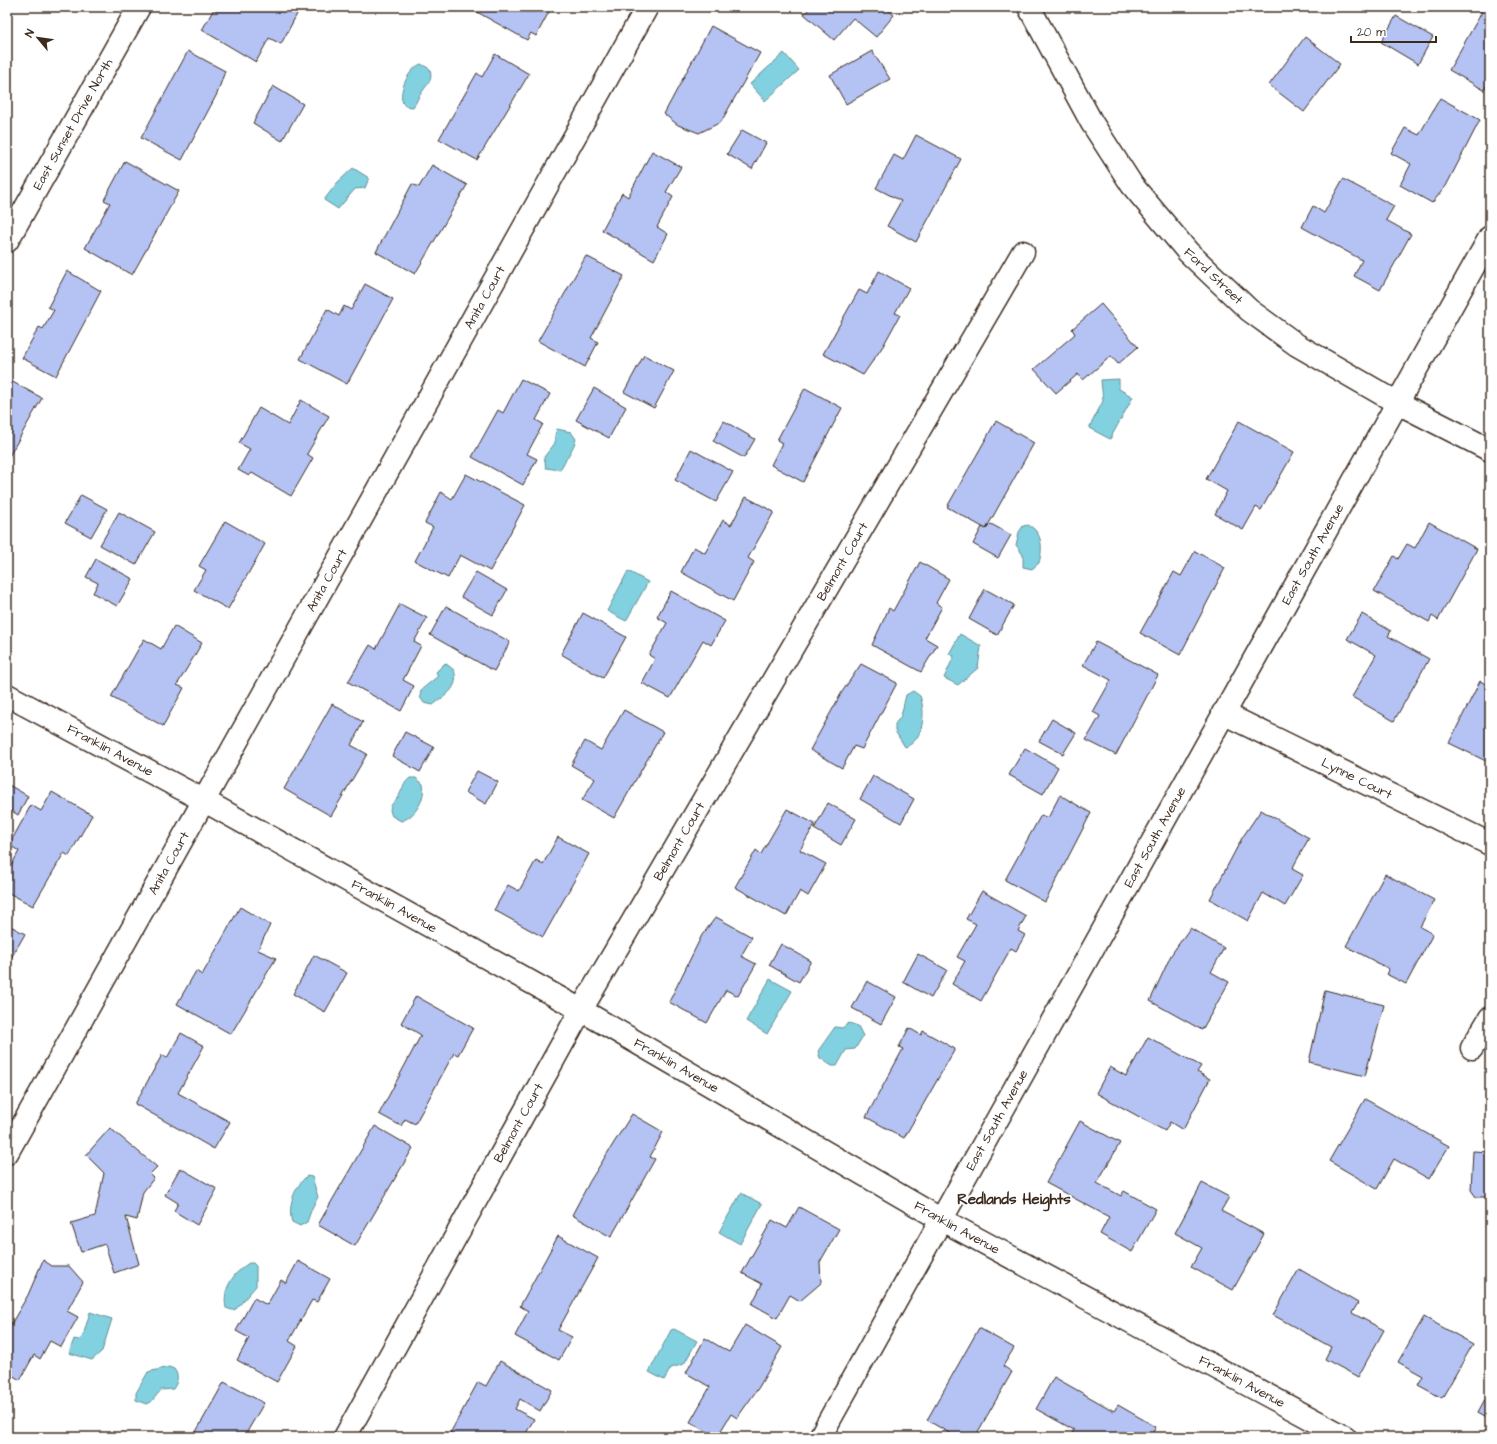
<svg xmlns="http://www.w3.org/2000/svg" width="1497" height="1444" viewBox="0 0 1497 1444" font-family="'Architects Daughter',sans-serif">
<rect width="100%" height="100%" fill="#fff"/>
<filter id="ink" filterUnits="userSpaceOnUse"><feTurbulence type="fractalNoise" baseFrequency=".025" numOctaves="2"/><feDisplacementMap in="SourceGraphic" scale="8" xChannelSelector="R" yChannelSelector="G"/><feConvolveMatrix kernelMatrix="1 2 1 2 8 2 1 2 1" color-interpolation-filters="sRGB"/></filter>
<g filter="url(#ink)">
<g fill="#82d1e0" stroke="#668e92">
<path d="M784,53l15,17 -34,31 -15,-17z"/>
<path d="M421,64l9,5c3,12 -2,14 -8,23 -4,5 -5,10 -9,15l-8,-1c-10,-11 4,-38 16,-42z"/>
<path d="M353,168l16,10 -4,10 -10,1 -17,20 -14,-9 13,-17z"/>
<path d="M1119,379v10l14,8 -23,42 -21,-11 14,-27 -2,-21z"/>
<path d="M557,429l14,3 5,7c-3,11 -11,21 -16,31l-14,-2 -2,-11 11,-14v-8z"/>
<path d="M1028,525c15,7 15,24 11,38l-7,6 -9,-2v-12l-7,-10 3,-13 4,-6z"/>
<path d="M628,571l20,11 -22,39 -19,-10z"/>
<path d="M960,634l21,12 -3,22 -20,17 -14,-7 10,-22 -5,-2z"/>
<path d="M445,663l9,7c6,18 -8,25 -21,35l-9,-2 -4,-6 1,-7 17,-14 -2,-4z"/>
<path d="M913,691l7,5c6,16 4,45 -15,51l-10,-16v-7l6,-8 5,-21z"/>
<path d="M410,778h6l7,6c3,15 -8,33 -22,37l-9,-5c-5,-10 1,-12 6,-19 5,-7 4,-13 12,-19z"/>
<path d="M770,979l22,12 -25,43 -21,-13z"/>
<path d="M849,1023l9,3 5,10 -8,13 -9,1 -9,16h-5l-12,-8 -2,-7 17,-24 7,1z"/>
<path d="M307,1176l5,1 6,20 -6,11 -5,14 -7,4 -8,-4c-5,-16 3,-36 15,-46z"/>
<path d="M741,1193l21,11 -22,40 -21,-12z"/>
<path d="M249,1263h4l3,3v20l-20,23 -4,1 -6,-2c-4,-19 7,-35 23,-45z"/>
<path d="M90,1312l22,7 -10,32 -10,9 -23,-7 5,-14 5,1 4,-4z"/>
<path d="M674,1329l23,12 -13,23 -13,4 -7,12 -15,-8 22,-42z"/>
<path d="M169,1367l5,2c5,6 4,13 -1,20l-12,1 -10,12 -5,2 -10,-4v-7l12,-21z"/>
</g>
<g fill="#b4c3f3" stroke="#3b2a1e">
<path d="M215,7h81l1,7 -16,30 -12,-6 -13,24 -54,-32z"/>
<path d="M468,7h77l5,3 -14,26 -5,-3 -4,7z"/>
<path d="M811,7h74l9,8 -18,22 -23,-19 -19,22 -30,-26z"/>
<path d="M1472,7h18v73l-6,10 -35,-20 33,-58z"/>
<path d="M1396,16l37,21 -15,27 -37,-22z"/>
<path d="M711,26l49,27 -39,69 -22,11 -21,-8 -14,-11z"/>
<path d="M1305,37l35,27 -36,48 -35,-27z"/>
<path d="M188,51l37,20 -8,23 -35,66 -41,-22z"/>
<path d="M872,51l18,28 -44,25 -16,-29z"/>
<path d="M495,54l34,20 -52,86 -38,-21 38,-66 5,4z"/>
<path d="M273,86l30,18 -21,37 -29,-18z"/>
<path d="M1440,98l40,22 -34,66 -14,17 -32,-18 11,-21 -20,-11 14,-25 14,7z"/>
<path d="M742,130l24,13 -14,26 -25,-15z"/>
<path d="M916,135l45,24 -45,83 -29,-16 14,-25 -25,-13 18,-33 9,5z"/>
<path d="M652,151l29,16 -15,25 7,5 -16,30 11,7 -14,26 -52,-30 20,-37 6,4z"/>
<path d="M125,161l54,30 -47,84 -47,-27 25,-45 -6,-3z"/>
<path d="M432,165l35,20 -52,89 -39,-22 36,-68 7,3z"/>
<path d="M1343,179l51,27 -8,14 25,14 -31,56 -26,-14 8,-16 -60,-33 11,-21 11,7z"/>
<path d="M586,256l38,20 -33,62 7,4 -13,25 -47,-26z"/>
<path d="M67,271l34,20 -45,85 -34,-18 17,-31 4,2 11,-19 -6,-3z"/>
<path d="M879,271l30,17 -14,25 5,2 -17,31 -20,29 -40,-21 36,-64 8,4z"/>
<path d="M365,284l28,15 -46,85 -47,-25 27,-50 12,7 5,-10 7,4z"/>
<path d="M1101,304l37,43 -20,17 -7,-8 -28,24 -5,-6 -22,19 -22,-24 41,-35 -3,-5z"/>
<path d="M644,355l30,16 -20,37 -30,-16z"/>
<path d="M521,379l29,15 -14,26 7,4 -16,30 10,5 -14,26 -51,-28 26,-47 5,3z"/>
<path d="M9,380l33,18 -35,62v-76z"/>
<path d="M594,388l32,19 -17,31 -33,-18z"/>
<path d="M805,388l37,20 -39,74 -32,-17 11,-22 -5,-3z"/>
<path d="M301,400l28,16 -22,38 6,4 -22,38 -39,-23 -3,3 -11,-6 12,-21 -11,-6 20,-35 29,17z"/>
<path d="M724,421l31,18 -11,19 -31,-17z"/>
<path d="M996,421l38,22 -48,86 -39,-22z"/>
<path d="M1239,421l55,31 -33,58 -5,-3 -13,23 -28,-16 12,-23 -21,-12z"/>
<path d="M691,449l42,23 -17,30 -41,-22z"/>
<path d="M466,474l59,31 -35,66 -30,-16 -12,23 -33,-17 18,-34 -8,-4 16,-31 11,7z"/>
<path d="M81,495l26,14 -16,28 -26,-14z"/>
<path d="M746,497l28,15 -26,46 6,4 -21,39 -52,-29 13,-25 11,6 18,-33 8,5z"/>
<path d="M119,512l36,20 -19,33 -36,-20z"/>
<path d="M225,521l40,23 -37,65 -34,-19 12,-20 -7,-4z"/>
<path d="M1429,522l48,27 -39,71 -6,-4 -3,6 -55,-31 20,-35 4,3 9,-15 8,4z"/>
<path d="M991,524l20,11 -13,23 -25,-14 9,-17 4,2z"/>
<path d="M1195,551l30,17 -45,87 -40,-22 34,-61 7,4z"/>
<path d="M96,559l37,20 -16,27 -24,-13 5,-10 -12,-6z"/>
<path d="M920,562l29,17 -13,24 6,4 -17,31 12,7 -16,27 -49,-27 17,-37 4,3z"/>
<path d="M476,572l31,18 -14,25 -32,-18z"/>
<path d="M985,589l29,16 -17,30 -28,-16z"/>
<path d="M671,591l54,30 -14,24 -8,-5 -33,58 -28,-15 13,-24 -6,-4 18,-32 -10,-6z"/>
<path d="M400,604l27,14 -13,24 7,4 -18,34 11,6 -13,25 -53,-29 22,-37 6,4z"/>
<path d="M446,606l64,36 -16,29 -64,-36z"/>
<path d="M583,613l43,24 -23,41 -42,-24z"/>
<path d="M1362,614l29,17 -3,5 41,23 -35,62 -42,-24 24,-42 -29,-16z"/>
<path d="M174,626l28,17 -25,42 7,3 -21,38 -52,-29 33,-58 17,10z"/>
<path d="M1096,642l62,33 -42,80 -30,-15 14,-24 -7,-4 18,-32 -28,-15z"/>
<path d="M861,664l36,19 -35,66 -8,-3 -12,22 -32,-18 32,-58z"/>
<path d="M1480,681l10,5v77l-41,-20z"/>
<path d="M332,704l31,18 -12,23 16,9 -36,62 -47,-27z"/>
<path d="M624,710l39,22 -49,86 -32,-18 13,-21 -24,-14 14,-24 16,9z"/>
<path d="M1052,719l24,14 -13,21 -24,-13z"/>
<path d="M405,732l29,15 -14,25 -28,-16z"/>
<path d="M1025,748l33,19 -15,27 -34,-19z"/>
<path d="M477,771l21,11 -12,22 -21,-12z"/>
<path d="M873,776l41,23 -13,24 -41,-24z"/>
<path d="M7,784l21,12 -10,19 -11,-7z"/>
<path d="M52,792l40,23 -23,41 -5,-3 -31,53 -26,-14v-18l12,-23 -10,-6 22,-40 10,6z"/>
<path d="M1060,795l31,18 -46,89 -40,-22 36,-65 7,3z"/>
<path d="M828,803l28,16 -15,26 -27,-16z"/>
<path d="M787,809l28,15 -15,26 26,14 -18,32 -8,-5 -14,25 -51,-29 21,-37 5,4z"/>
<path d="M1261,810l48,28 -17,31 11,6 -18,31 -22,-13 -15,28 -38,-22 32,-61z"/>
<path d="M558,837l31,17 -46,83 -49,-27 14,-25 11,6 17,-31 7,4z"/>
<path d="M1385,874l49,26 -14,27 13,7 -27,50 -20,-10 3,-5 -43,-23z"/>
<path d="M982,891l44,25 -8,15 7,4 -9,16 -5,-3 -30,53 -29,-17 13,-23 -8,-4 19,-33 -10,-5z"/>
<path d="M240,907l30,18 -12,25 18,8 -45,76 -54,-30 19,-33 6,4z"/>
<path d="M716,917l36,20 -11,19 15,8 -18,32 -12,-6 -19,33 -38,-21 33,-67z"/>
<path d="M7,924l18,10 -18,31z"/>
<path d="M1190,928l34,20 -13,24 18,10 -27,48 -52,-29 21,-46z"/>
<path d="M781,944l30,17 -12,21 -30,-17z"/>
<path d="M918,954l29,16 -16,28 -28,-16z"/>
<path d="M314,955l33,18 -22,39 -32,-18z"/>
<path d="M867,981l29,16 -15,27 -29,-16z"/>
<path d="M1325,990l59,15 -19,71 -56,-14z"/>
<path d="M416,996l57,32 -15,27 -4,-2 -39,71 -10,-5 -4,7 -22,-12 42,-79 -20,-12z"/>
<path d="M909,1028l12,7 2,-4 32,18 -51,89 -38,-21 37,-68 -4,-2z"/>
<path d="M181,1033l23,13 -26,47 52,29 -16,27 -79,-45 27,-49 5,3z"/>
<path d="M1148,1037l53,29 -4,6 13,7 -27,51 -13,-8 -5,9 -69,-38 14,-26 16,9z"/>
<path d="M1365,1099l84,47 -20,33 -35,-20 -17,30 -48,-28z"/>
<path d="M632,1114l31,18 -13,25 5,2 -44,78 -39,-22 18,-34z"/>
<path d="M1080,1121l40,22 -23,40 24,13 3,-5 32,18 -24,43 -32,-18 9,-17 -63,-34z"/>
<path d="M375,1126l38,22 -58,98 -37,-21z"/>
<path d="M110,1128l47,39 -7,7 4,4 -11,14 -6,28 -11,-3 13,47 -25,9 -9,-29 -24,8 -10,-29 24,-7 9,-43 -18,-18z"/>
<path d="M1473,1151l17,1v45h-14l-5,-7z"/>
<path d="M180,1168l37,21 -20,36 -23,-14 4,-8 -13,-8z"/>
<path d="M1202,1183l27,14 -8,14 43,23 -31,56 -42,-23 11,-19 -27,-15z"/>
<path d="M799,1207l40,22 -19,33 1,21 -21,18 -10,-6 -13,23 -25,-14 10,-20 -20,-11 30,-53 15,8z"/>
<path d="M558,1236l40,22 -40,72 14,7 -13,23 -44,-24 13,-25 -8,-5z"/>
<path d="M43,1260l9,6h17l14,16 -16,29 11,6 -17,30 -11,-6 -10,18 -6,-4 -14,25 -13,-8v-41l21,-36z"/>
<path d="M298,1261l32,18 -13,23 -5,-2 -23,41 8,5 -20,36 -40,-22 12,-22 -13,-7 18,-33 13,7 14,-25 5,3z"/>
<path d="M1299,1269l59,34 -6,10 32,17 -26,47 -33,-18 6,-12 -58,-32z"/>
<path d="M1424,1317l49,27 -31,54 -24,-13 5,-9 -25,-14z"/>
<path d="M745,1325l37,22 -23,40 -22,31 -6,-4 -14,23 -27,-15 20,-35 -24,-14 19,-35 24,14z"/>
<path d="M979,1328l35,20 -11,18 9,6 -37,65h-19l-29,-17z"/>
<path d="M500,1361l52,29 -12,21 -20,-12 -5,10 19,10 -10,18h-76l30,-55 8,4z"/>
<path d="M1054,1377l60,34 4,-6 38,22 -6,10h-80l4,-7 -38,-21z"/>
<path d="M224,1382l40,21 -20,34h-51z"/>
<path d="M1490,1391v29l-12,-7z"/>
</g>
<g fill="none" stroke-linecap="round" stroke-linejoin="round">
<defs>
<g id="minor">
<path id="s1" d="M7,695l196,105 378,210 361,210 403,217"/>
<path id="s2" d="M1223,713l267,131"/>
<path d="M1472,1048l18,-30"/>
<path id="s3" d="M7,1153l640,-1146"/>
<path id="s4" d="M345,1437l236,-427 442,-758"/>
<path id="s5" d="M820,1437l670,-1200"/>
</g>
<g id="tertiary">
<path id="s6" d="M1029,7l63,116 40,62 56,67 61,58 48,35 99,57 94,48"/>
<path id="s7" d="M7,241l132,-234"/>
</g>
</defs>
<use href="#minor" stroke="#3b2a1e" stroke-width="25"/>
<use href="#tertiary" stroke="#3b2a1e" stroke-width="25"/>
<use href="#minor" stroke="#fff" stroke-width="22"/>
<use href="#tertiary" stroke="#fff" stroke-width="22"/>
</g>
</g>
<g text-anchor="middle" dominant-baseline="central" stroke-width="4" stroke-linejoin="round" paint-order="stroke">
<g font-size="13" fill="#3b2a1e" stroke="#fff">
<text stroke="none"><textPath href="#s7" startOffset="134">East Sunset Drive North</textPath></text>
<text stroke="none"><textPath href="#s6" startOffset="328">Ford Street</textPath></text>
<text stroke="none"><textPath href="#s3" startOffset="980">Anita Court</textPath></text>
<text stroke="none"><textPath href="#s5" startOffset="1011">East South Avenue</textPath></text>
<text stroke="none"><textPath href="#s4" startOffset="1007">Belmont Court</textPath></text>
<text stroke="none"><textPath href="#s3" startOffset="656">Anita Court</textPath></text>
<text stroke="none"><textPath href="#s1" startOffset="117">Franklin Avenue</textPath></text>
<text stroke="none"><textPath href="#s2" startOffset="149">Lynne Court</textPath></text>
<text stroke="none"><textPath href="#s5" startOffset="687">East South Avenue</textPath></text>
<text stroke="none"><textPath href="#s4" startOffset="683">Belmont Court</textPath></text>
<text stroke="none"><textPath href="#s3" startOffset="332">Anita Court</textPath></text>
<text stroke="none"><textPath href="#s1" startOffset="441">Franklin Avenue</textPath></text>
<text stroke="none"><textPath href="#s1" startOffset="765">Franklin Avenue</textPath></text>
<text stroke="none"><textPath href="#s5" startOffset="363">East South Avenue</textPath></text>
<text stroke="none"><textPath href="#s4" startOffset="359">Belmont Court</textPath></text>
<text stroke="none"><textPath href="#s1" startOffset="1089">Franklin Avenue</textPath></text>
<text stroke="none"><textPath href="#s1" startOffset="1413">Franklin Avenue</textPath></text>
</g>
<g font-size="15" font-weight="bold" fill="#3b2a1e" stroke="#fff">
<text x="1014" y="1199">Redlands Heights</text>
</g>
</g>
<rect width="1497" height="1444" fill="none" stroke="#fff" stroke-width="24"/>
<rect x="12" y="12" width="1473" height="1420" fill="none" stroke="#3b2a1e" stroke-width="1.5" filter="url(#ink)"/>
<g transform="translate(38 38) rotate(299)" stroke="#ffffff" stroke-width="3" paint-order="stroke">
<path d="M0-3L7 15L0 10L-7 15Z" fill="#3b2a1e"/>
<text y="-6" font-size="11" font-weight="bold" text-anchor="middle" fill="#3b2a1e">N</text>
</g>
<path d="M1351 36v6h85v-6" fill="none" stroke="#3b2a1e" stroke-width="2"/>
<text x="1357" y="36" font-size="12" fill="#3b2a1e" stroke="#ffffff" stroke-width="3" paint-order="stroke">20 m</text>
</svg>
